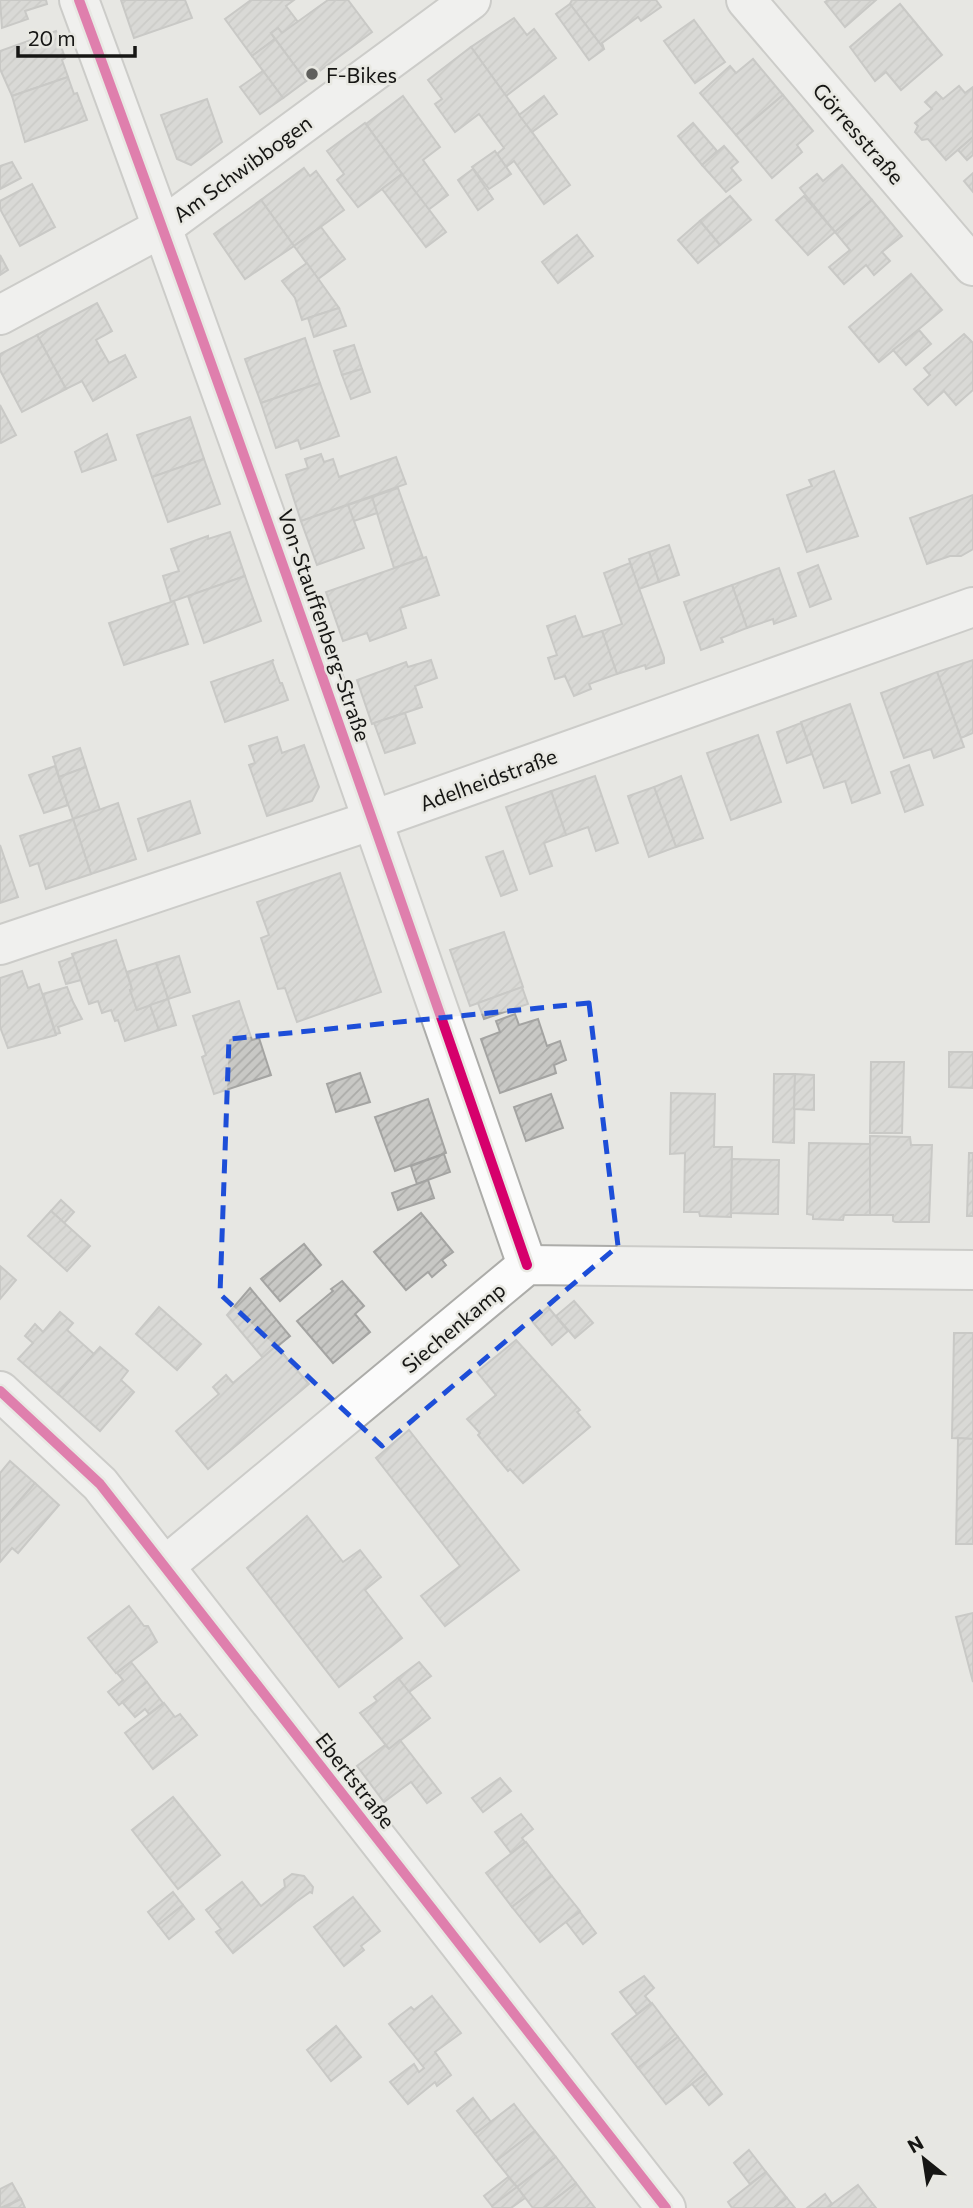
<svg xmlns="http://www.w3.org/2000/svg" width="973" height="2208" viewBox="0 0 973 2208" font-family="Commissioner,sans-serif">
<defs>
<pattern id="building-hatch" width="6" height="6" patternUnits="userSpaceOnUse" patternTransform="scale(1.75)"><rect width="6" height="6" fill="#c8c8c5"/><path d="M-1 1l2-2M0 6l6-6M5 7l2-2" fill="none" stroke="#ababa8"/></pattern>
</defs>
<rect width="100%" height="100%" fill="#e7e7e3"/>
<g fill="url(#building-hatch)" stroke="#a4a4a2" stroke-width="2">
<path d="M0,0h46l1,4 -22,7 3,8 -26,9z"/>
<path d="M121,0h64l7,18 -58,20z"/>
<path d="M251,0h43l-8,6 12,16 -16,11 -4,-5 -7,5 4,6 -23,17 -27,-37z"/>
<path d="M328,0h20l24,32 -66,49 -35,-48 7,-5 4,5z"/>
<path d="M572,0h84l5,7 -20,14 -3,-4 -36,26 2,6 -34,-45z"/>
<path d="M828,0h48l-31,27 -20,-25z"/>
<path d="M570,4l34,45 -15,11 -33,-46z"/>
<path d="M900,4l42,51 -41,35 -15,-18 -11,9 -25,-34z"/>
<path d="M514,18l13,17 7,-6 22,29 -50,38 -35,-49z"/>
<path d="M694,20l31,42 -30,21 -31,-42z"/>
<path d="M56,31l9,27 -3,2 6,17 -56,19 -12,-27v-18z"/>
<path d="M275,39l31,42 -23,17 -31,-42z"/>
<path d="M471,47l99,138 -26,19 -30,-43 -8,6 -9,-13 7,-6 -25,-34 -24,18 -20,-28 7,-5 -14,-19z"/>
<path d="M753,59l30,36 -47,40 -36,-42 30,-27 6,7z"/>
<path d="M263,71l20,27 -23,16 -20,-27z"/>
<path d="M68,77l6,17 3,-1 10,27 -62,22 -13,-46z"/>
<path d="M959,86l6,7 8,-6v50l-27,23 -18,-21 -6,1 -7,-8 3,-6 -3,-3 17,-14 -7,-7 11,-10 7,7z"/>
<path d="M783,95l30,36 -16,14 5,7 -30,26 -36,-43z"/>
<path d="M403,96l37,51 -17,13 25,35 -20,15 -62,-86z"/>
<path d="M544,96l13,18 -25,18 -13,-17z"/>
<path d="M207,99l15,43 -31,23 -14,-6 -16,-44z"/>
<path d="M365,123l37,51 -44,33 -21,-27 7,-6 -17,-23z"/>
<path d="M693,123l24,28 -15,14 -24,-29z"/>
<path d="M973,137v18l-6,5 -9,-10z"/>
<path d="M724,146l14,16 -7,6 10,12 -15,12 -24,-27z"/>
<path d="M495,151l16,23 -22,15 -17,-22z"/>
<path d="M12,162l9,16 -21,11v-23z"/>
<path d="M842,165l30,35 -37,32 -35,-44 17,-14 6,7z"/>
<path d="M304,168l6,8 6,-5 28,39 -50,36 -33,-46z"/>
<path d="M473,169l20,30 -15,11 -20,-30z"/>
<path d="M973,173v19l-9,-11z"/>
<path d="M402,174l44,58 -20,15 -44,-58z"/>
<path d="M32,184l23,43 -35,19 -20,-37v-8z"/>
<path d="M730,196l21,24 -31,25 -20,-24z"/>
<path d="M804,196l31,36 -27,23 -32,-35z"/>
<path d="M261,200l33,46 -49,33 -31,-45z"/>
<path d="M872,200l30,36 -20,16 8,9 -16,14 -8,-10 -22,19 -15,-17 21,-17 -15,-18z"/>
<path d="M700,221l20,24 -22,18 -20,-23z"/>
<path d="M321,227l24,32 -27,20 -24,-33z"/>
<path d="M577,235l16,21 -35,27 -16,-21z"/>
<path d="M0,255l8,15 -8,5z"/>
<path d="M307,263l32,45 -37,12 -7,-22 -13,-17z"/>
<path d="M911,274l31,36 -63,52 -30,-35z"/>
<path d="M97,303l15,28 -16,9 13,23 16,-8 11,22 -43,24 -11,-20 -16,8 -29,-54z"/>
<path d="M339,308l7,18 -32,11 -6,-19z"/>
<path d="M919,330l12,14 -25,21 -13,-15z"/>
<path d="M964,334l9,9v47l-17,15 -12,-14 -16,14 -14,-16 16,-14 -6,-7z"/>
<path d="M37,335l29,54 -44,23 -22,-42v-16z"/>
<path d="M305,338l15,45 -59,20 -16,-44z"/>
<path d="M354,345l8,24 -20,6 -8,-24z"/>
<path d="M362,369l8,23 -19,7 -9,-24z"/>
<path d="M320,383l19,53 -38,13 -3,-9 -22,8 -15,-45z"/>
<path d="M0,405l16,30 -15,8 -1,-2z"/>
<path d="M190,417l14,42 -52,18 -15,-42z"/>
<path d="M107,434l9,26 -34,12 -7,-20z"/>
<path d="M321,454l3,8 9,-3 6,18 57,-20 10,27 -105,37 -15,-46 22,-7 -3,-9z"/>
<path d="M204,459l16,45 -52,18 -16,-45z"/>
<path d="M834,471l24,65 -51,16 -20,-57 25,-9 -3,-6z"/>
<path d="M398,488l25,70 -29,10 -22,-71z"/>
<path d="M973,495v54l-12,7h-11l-23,8 -17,-46z"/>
<path d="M372,497l5,16 -23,8 -6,-16z"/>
<path d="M348,505l16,43 -47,17 -16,-44z"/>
<path d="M230,532l15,44 -74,26 -8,-26 16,-5 -8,-22 37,-13v3z"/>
<path d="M669,545l10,30 -20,7 -10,-30z"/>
<path d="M649,552l10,30 -20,7 -10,-30z"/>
<path d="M426,557l13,38 -39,13 6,20 -36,13 -3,-8 -24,8 -17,-49z"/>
<path d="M630,563l34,95v5l-18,6 -1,-4 -28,9 -15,-43 20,-7 -18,-51z"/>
<path d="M818,565l13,34 -21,8 -12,-34z"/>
<path d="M779,568l17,48 -22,8 -1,-5 -26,9 -15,-43z"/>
<path d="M245,576l16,45 -57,22 -16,-47z"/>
<path d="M732,585l15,43 -26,10 2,4 -22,8 -17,-48z"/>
<path d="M174,601l14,43 -64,21 -15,-42z"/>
<path d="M575,616l8,21 19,-6 15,43 -28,10 2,5 -17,7 -9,-20 -10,3 -7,-21 9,-3 -10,-29z"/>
<path d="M274,660l-2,1 8,22h2l6,17 -63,22 -14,-40z"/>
<path d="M431,660l6,18 -22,8 7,21 -50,17 -15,-44 49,-18 2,5z"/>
<path d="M973,660v73l-12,5 -24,-66z"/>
<path d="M937,672l27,75 -30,11 -3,-9 -27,9 -23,-65z"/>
<path d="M850,704l30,89 -28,10 -7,-22 -21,7 -23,-66z"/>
<path d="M405,713l10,30 -30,10 -11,-30z"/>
<path d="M801,723l11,31 -25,9 -10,-31z"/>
<path d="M758,735l23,67 -50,18 -24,-67z"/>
<path d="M277,737l5,16 22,-8 15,42 -7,14 -45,15 -18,-51 6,-2 -6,-17z"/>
<path d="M80,748l6,19 -27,10 -6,-20z"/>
<path d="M909,765l14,40 -18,7 -14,-40z"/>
<path d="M55,766l13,39 -24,8 -15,-38z"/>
<path d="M86,767l14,43 -27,9 -14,-42z"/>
<path d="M595,776l23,67 -22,8 -8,-24 -22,8 -15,-44z"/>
<path d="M681,776l22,62 -27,9 -22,-60z"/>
<path d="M654,787l22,60 -27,10 -21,-61z"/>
<path d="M551,791l15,44 -22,8 8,23 -22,8 -24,-67z"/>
<path d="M190,801l10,32 -52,18 -10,-32z"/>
<path d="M118,803l18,56 -45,15 -18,-55z"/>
<path d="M73,819l18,55 -45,15 -8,-26 -8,3 -10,-30z"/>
<path d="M0,845l18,52 -18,6z"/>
<path d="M503,851l14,39 -16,6 -15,-39z"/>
<path d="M340,873l41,119 -84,30 -12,-34 -7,1 -17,-51 8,-3 -12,-33z"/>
<path d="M504,932l19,55 -53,19 -20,-56z"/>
<path d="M116,940l16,49 -2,1 7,20 13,-5 9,25 -34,11 -7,-21 -3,1 -4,-11 -9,3 -4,-12 -9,3 -17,-50z"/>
<path d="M179,956l11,36 -22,7 -12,-36z"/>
<path d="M73,957l8,23 -15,4 -7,-22z"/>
<path d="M156,963l12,36 -31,11 -7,-20 2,-1 -5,-17z"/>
<path d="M22,971l6,17 11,-4 17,51 -48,13 -8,-21v-49z"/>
<path d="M67,987l6,15 9,17 -24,8 2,6 -4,1 -13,-40z"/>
<path d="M522,987l6,17 -44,15 -6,-16z"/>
<path d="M168,999l8,26 -17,5 -9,-25z"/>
<path d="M239,1001l13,39 7,-2 12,37 -57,19 -12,-37 4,-2 -13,-39z"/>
<path d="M515,1014l4,11 19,-6 9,27 13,-5 6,19 -12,5 2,8 -56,20 -19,-54 19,-7 -4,-11z"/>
<path d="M949,1052h24v36l-24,-1z"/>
<path d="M871,1062h33l-2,71h-32z"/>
<path d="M360,1073l10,29 -34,10 -9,-28z"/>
<path d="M774,1074h21l-1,69 -21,-1z"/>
<path d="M795,1074l19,1v35l-20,-1z"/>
<path d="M671,1093l44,1 -1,53h18l-1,70 -31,-1 -1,-4h-15l1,-59 -15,1z"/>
<path d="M551,1094l12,34 -37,13 -12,-34z"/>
<path d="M428,1099l18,54 -51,18 -20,-54z"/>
<path d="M870,1136l40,1 1,8h21l-3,77h-34l-2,-1v-6h-23z"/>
<path d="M809,1143l61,1v71h-26l-1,5 -30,-1v-4l-6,-1z"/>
<path d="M969,1153h4v63h-6z"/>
<path d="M444,1154l6,18 -33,12 -6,-18z"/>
<path d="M732,1159l47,1 -1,54 -47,-1z"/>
<path d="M428,1180l6,18 -36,12 -6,-17z"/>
<path d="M61,1200l13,12 -10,11 -13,-12z"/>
<path d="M51,1211l39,35 -23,25 -39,-35z"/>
<path d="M421,1213l32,39 -11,8 4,5 -14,12 -4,-5 -22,18 -32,-38z"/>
<path d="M304,1244l17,21 -41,36 -19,-22z"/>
<path d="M0,1266l16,14 -16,19z"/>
<path d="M342,1281l22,25 -9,8 15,18 -37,31 -36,-42 36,-30 -2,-2z"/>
<path d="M250,1288l40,48 -27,22 -36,-43z"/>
<path d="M574,1301l19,22 -18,15 -19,-22z"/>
<path d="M159,1307l42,37 -24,26 -41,-36z"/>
<path d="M548,1307l20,24 -16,14 -20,-24z"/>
<path d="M60,1312l13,11 -6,7 27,24 -36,40 -40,-35 15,-16 -8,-7 10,-12 8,8z"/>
<path d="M954,1333h19v106l-21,-1z"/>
<path d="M516,1340l64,70 -3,2 13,15 -67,56 -13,-14 -2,2 -30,-36 2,-2 -13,-14 29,-24 -19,-23z"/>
<path d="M276,1346l33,38 -101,85 -32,-38 43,-37 -6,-7 13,-12 7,8z"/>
<path d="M100,1347l28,24 -7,9 13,12 -34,39 -42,-37z"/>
<path d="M409,1430l110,140 -74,56 -24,-30 39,-30 -84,-108z"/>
<path d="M958,1438l15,1v105h-17z"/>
<path d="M10,1461l25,22 -35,40v-50z"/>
<path d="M35,1483l24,22 -41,48 -6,-5 -12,14v-39z"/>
<path d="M307,1516l36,46 17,-12 21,27 -16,13 37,48 -63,49 -92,-119z"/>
<path d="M129,1606l15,20h4l9,16 -41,31 -28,-35z"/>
<path d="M973,1613v69l-17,-65z"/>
<path d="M131,1662l16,20 -28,23 -11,-13 15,-12 -6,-7z"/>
<path d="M419,1662l12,14 -22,16 -11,-14z"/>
<path d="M398,1678l32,40 -41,31 -29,-36 17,-12 -3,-4z"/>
<path d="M147,1682l16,21 -14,11 -4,-5 -10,8 -13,-15z"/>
<path d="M164,1703l11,14 5,-3 17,21 -44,34 -28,-36z"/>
<path d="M400,1740l41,53 -14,10 -16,-21 -27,20 -27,-36 28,-21 4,4z"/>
<path d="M500,1778l11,13 -28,21 -11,-14z"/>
<path d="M173,1797l47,58 -42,34 -46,-59z"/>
<path d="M521,1814l12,15 -11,9 3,4 -14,11 -16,-21z"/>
<path d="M526,1842l26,34 -40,31 -26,-34z"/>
<path d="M292,1874l12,2 9,11 -1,6 -2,-1 -14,10 -63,51 -17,-21 5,-3 -15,-19 36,-28 19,24 24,-19 -1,-7z"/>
<path d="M552,1876l28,35 -40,31 -28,-35z"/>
<path d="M173,1892l10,13 -25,20 -10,-13z"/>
<path d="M353,1897l27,34 -19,15 3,4 -20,16 -30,-39z"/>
<path d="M183,1905l11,14 -25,20 -11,-14z"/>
<path d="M580,1912l16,21 -13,11 -17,-22z"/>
<path d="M644,1976l10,12 -9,8 6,7 -14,11 -17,-22z"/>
<path d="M432,1996l29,37 -26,19 16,23 -14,11 -2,-4 -27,22 -18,-22 24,-18 5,8 5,-4 -35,-44 22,-17 3,3z"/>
<path d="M652,2003l26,34 -40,31 -26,-34z"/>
<path d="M336,2026l25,31 -30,24 -24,-31z"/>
<path d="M678,2037l28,36 -40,31 -28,-36z"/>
<path d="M706,2073l16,21 -13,11 -17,-21z"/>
<path d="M473,2098l18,24 -16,12 -18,-23z"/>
<path d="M514,2104l21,27 -39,30 -21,-27z"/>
<path d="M535,2131l21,26 -39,30 -21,-26z"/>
<path d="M749,2150l17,22 -16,12 -16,-21z"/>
<path d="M556,2157l20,26 -32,25h-11l-16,-21z"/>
<path d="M766,2172l21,26 -13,10h-42l-4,-6z"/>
<path d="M508,2177l9,10 -25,19 -8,-10z"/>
<path d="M12,2183l9,16 -21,9v-19z"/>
<path d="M576,2183l19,25h-51z"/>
<path d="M858,2185l18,23h-48l4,-4z"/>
<path d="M517,2187l8,11 -14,10h-18l-1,-2z"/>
<path d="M825,2194l7,10 -4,4h-21z"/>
<path d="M787,2198l8,10h-21z"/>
<path d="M21,2199l4,9h-22z"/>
</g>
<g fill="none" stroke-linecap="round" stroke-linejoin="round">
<defs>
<g id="minor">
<path d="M79,0c155,420 302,843 448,1265"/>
<path d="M746,0l227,266"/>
<path d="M0,315l163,-88 308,-227"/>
<path d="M0,945l373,-125 600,-213"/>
<path d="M0,1391l100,93 566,724"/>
<path d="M165,1566l362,-301 446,5"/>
</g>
</defs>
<use href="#minor" stroke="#acaca9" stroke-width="42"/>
<use href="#minor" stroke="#fbfbfb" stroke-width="38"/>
<defs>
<g id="cycleway">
<path d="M79,0c155,420 302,843 448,1265"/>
<path d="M0,1391l100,93 566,724"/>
</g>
</defs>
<use href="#cycleway" stroke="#e8e8e2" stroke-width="15"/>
<use href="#cycleway" stroke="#d6006c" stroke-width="10"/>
</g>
<path d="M0 0H973V2208H0ZM589,1003l29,243 -236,200 -162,-152 9,-255z" fill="#e7e7e3" fill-opacity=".55" fill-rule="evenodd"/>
<path fill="none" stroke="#1d4ed8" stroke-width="5" stroke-dasharray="14 9" stroke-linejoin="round" d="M589,1003l29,243 -236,200 -162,-152 9,-255z"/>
<circle fill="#5f5f5c" stroke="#e8e8e2" stroke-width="2.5" cx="312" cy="74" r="7"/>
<g text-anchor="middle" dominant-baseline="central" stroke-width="5" stroke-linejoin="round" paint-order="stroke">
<g font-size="21" fill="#161614" stroke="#e8e8e2" text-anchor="start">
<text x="326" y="74">F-Bikes</text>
</g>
<g font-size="21" fill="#161614" stroke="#e8e8e2">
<text transform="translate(859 133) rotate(49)">Görresstraße</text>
<text transform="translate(242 168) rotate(-36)">Am Schwibbogen</text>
<text transform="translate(325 625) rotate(71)">Von-Stauffenberg-Straße</text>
<text transform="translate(488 779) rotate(-20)">Adelheidstraße</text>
<text transform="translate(453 1327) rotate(-40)">Siechenkamp</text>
<text transform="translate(356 1780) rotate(52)">Ebertstraße</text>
</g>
</g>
<g transform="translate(924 2159) rotate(330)" stroke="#e8e8e2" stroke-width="5" paint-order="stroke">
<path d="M0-5L12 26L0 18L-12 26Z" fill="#161614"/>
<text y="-10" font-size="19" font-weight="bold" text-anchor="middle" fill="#161614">N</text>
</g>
<path d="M18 46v10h117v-10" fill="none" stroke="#161614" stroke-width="3.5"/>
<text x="28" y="46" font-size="21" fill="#161614" stroke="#e8e8e2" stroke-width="5" paint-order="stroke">20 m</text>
</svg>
